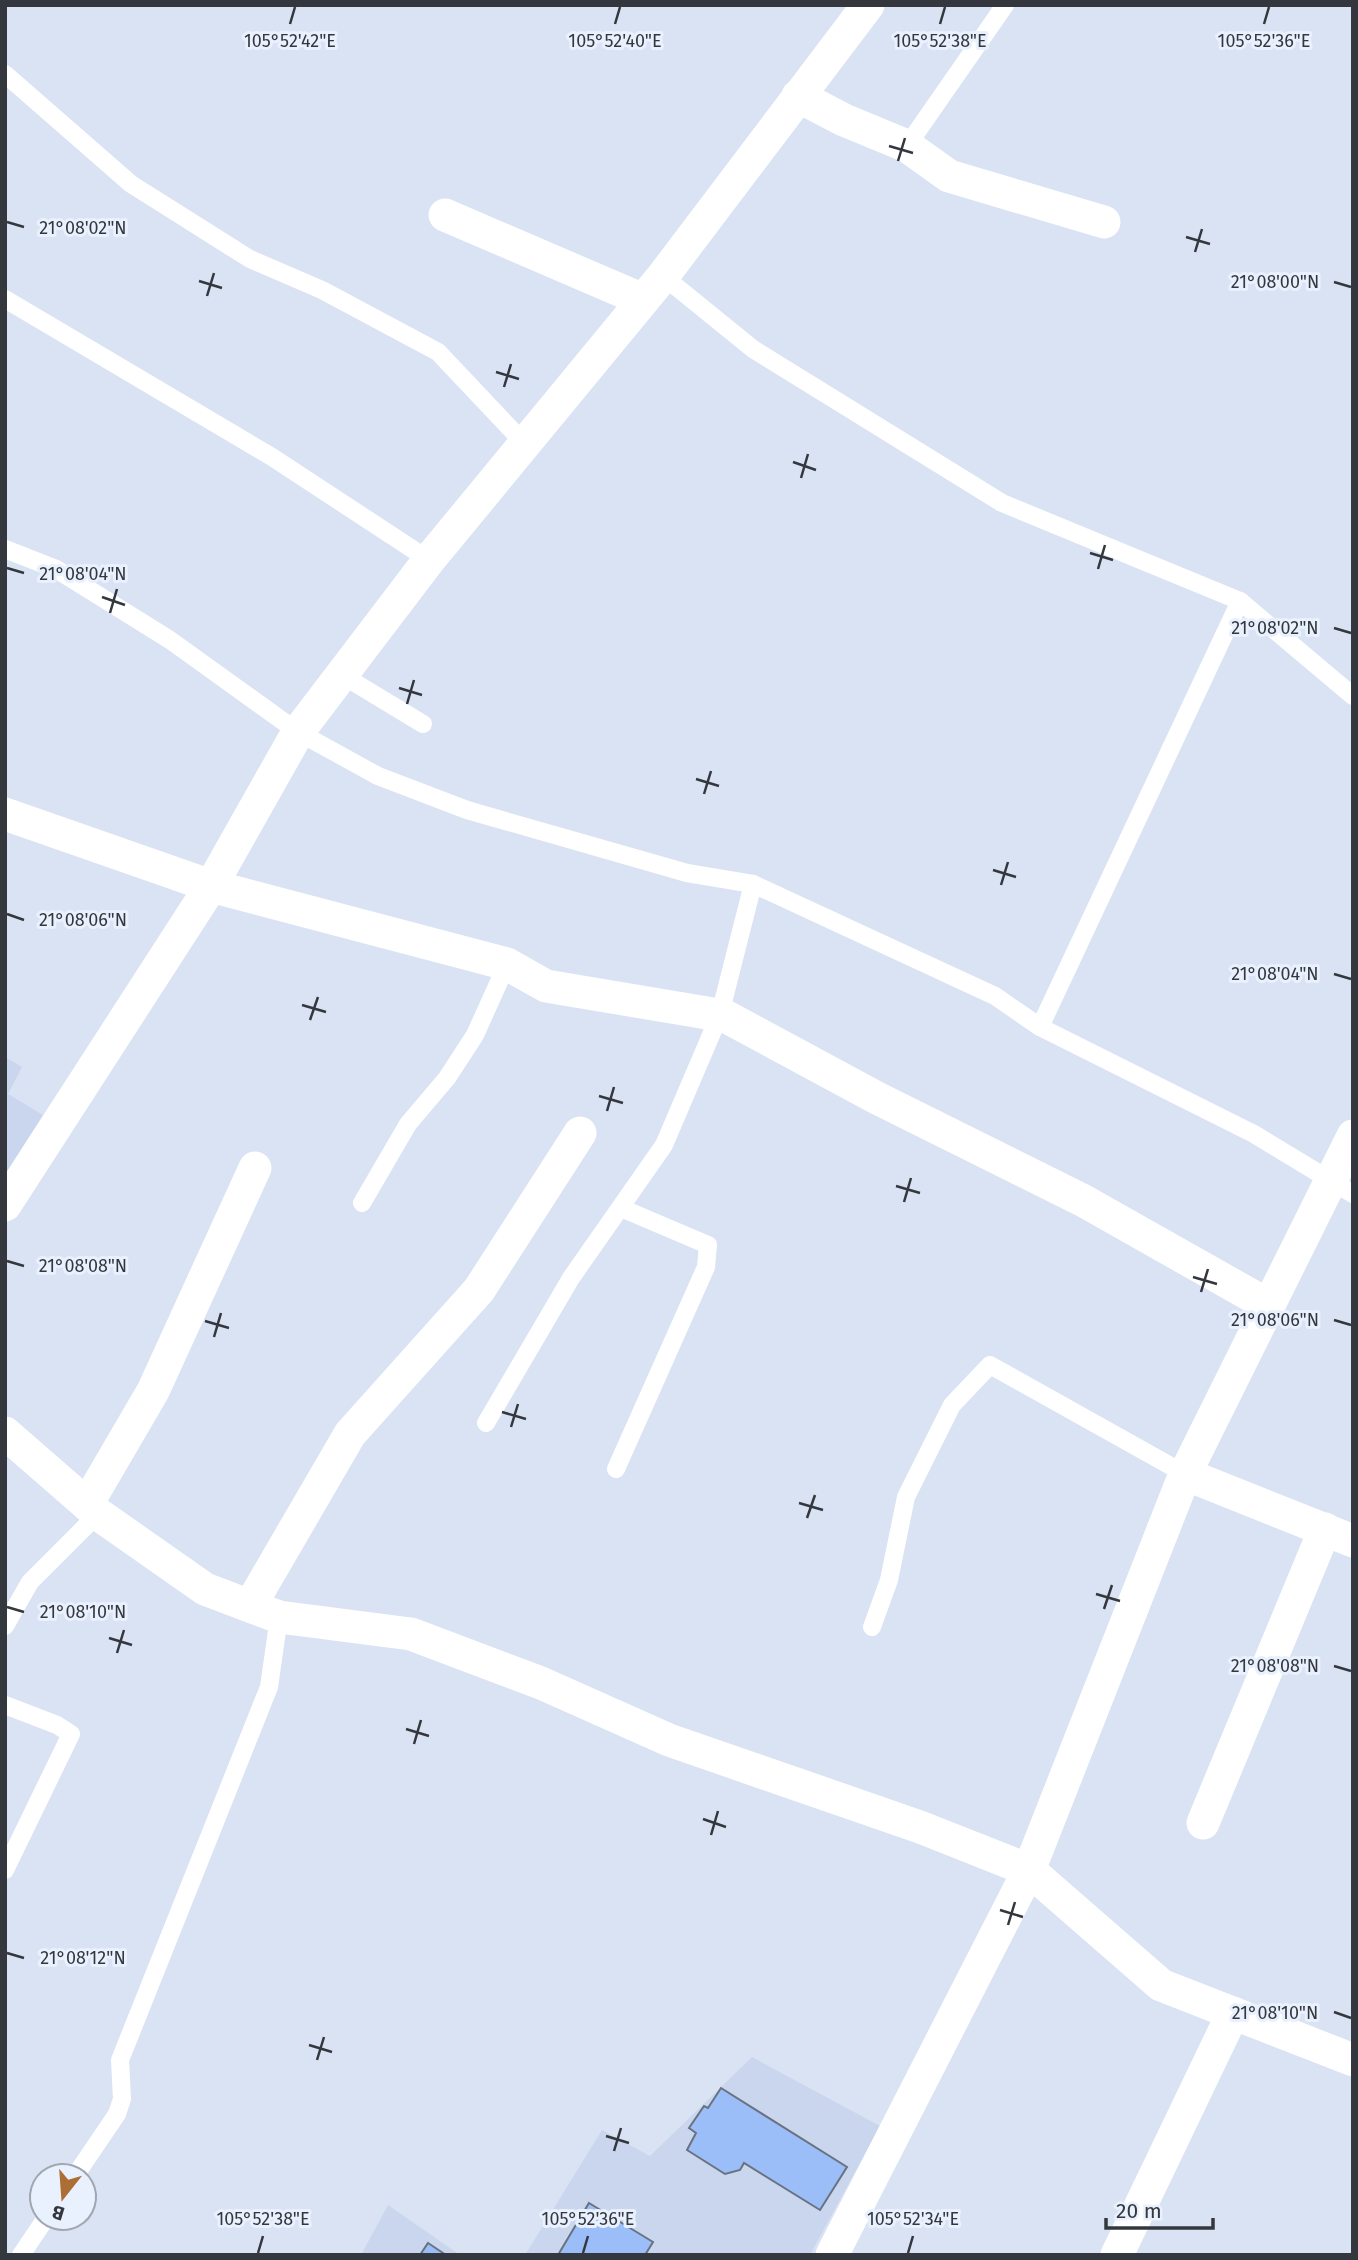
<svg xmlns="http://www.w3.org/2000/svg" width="1358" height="2260" viewBox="0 0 1358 2260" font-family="'Fira Sans',sans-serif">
<rect width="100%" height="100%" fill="#dae3f4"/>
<g fill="#c9d6ed">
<path d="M5,1057l17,10 -14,27 35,21 -38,60z"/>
<path d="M752,2057l128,69 -70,129h-285l77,-125 48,26z"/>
<path d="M388,2205l72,50h-99z"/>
</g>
<g fill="#9cbef8" stroke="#697280" stroke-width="2">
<path d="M721,2088l126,79 -27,43 -76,-47 -4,7 -15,4 -38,-24 9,-17 -7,-5 15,-22 4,2z"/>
<path d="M589,2203l64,39 -8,13h-87z"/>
<path d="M428,2243l18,12h-26z"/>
</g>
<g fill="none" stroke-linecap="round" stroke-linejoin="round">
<g stroke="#fff" stroke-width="18">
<path d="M5,74l126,110 119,75 72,31 116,62 86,91"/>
<path d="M907,146l98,-141"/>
<path d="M663,276l90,73 249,154 238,98 113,95"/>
<path d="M5,299l267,158 157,103"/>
<path d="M5,549l51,20 114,71 128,92 80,44 89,34 220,63 66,11 242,112 45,31 214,107 99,60"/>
<path d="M342,675l81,49"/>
<path d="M1040,1027l200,-426"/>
<path d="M362,1203l46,-79 39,-46 28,-43 32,-71"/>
<path d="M486,1423l85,-145 93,-133 56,-131 33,-130"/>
<path d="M616,1469l90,-202 2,-22 -87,-37"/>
<path d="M5,1626l25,-44 68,-68"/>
<path d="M872,1627l17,-47 17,-83 46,-92 38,-40 195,109"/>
<path d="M5,1705l52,20 14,9 -66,136"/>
<path d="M75,2176l42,-62 5,-15 -2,-39 149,-373 10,-70"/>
<path d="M21,2255l25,-37"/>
</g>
<g stroke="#fff" stroke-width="33">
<path d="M798,96l46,24 63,26 42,30 155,46"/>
<path d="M445,215l198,85"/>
<path d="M5,814l206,72 296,78 39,22 179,30 152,82 207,103 184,104"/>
<path d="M5,1205l206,-319 87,-154 131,-172 234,-284 205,-271"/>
<path d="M5,1433l93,81 107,75 74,28 132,17 130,49 128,57 251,87 109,43 132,115 192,75"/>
<path d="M1185,1474l168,67"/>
<path d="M87,1504l66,-113 102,-223"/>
<path d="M250,1606l100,-172 129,-144 101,-157"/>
<path d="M1203,1823l122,-294"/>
<path d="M832,2255l197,-385 156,-396 168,-338"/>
<path d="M1117,2255l116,-242"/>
</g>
</g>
<path fill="none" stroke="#34383e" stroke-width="2.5" d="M290,24l5,-17M615,24l5,-17M940,24l5,-17M1264,24l5,-17M889,146l24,7M898,161l7,-23M7,222l17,5M1186,237l24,7M1195,252l7,-23M199,281l23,7M1334,282l17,5M207,296l7,-23M496,372l23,7M504,387l7,-23M793,462l23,8M801,478l7,-24M1090,553l23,7M7,568l17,5M1098,569l7,-24M102,597l23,8M110,613l7,-24M1334,628l17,5M399,688l23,7M407,704l7,-24M696,779l23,7M704,794l7,-23M993,870l23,7M1001,885l7,-23M7,914l17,6M1334,974l17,5M302,1005l24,7M310,1020l8,-23M599,1096l24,7M607,1111l7,-24M896,1186l24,7M904,1202l7,-24M7,1261l17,5M1193,1277l24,7M1201,1292l7,-23M1334,1320l17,5M205,1321l24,7M214,1337l7,-24M502,1412l24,7M511,1427l7,-23M799,1503l24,7M807,1518l8,-23M1096,1594l24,7M7,1607l17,5M1104,1609l8,-24M109,1638l23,7M117,1653l7,-23M1334,1666l17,5M406,1729l23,7M414,1744l7,-24M703,1819l23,8M711,1835l7,-24M1000,1910l23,7M1008,1925l7,-23M7,1953l17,5M1334,2012l17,6M309,2045l23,7M317,2060l7,-23M606,2136l23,7M614,2151l7,-23M258,2253l5,-17M583,2253l5,-17M908,2253l5,-17"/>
<g font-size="18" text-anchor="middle" fill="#34383e" stroke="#e9f1fe" stroke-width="6" stroke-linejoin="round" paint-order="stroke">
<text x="290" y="47">105°52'42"E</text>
<text x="615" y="47">105°52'40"E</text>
<text x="940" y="47">105°52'38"E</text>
<text x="1264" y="47">105°52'36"E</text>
<text x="83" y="234">21°08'02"N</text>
<text x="1275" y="288">21°08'00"N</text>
<text x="83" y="580">21°08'04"N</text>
<text x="1275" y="634">21°08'02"N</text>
<text x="83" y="926">21°08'06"N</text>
<text x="1275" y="980">21°08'04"N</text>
<text x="83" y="1272">21°08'08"N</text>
<text x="1275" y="1326">21°08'06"N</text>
<text x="83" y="1618">21°08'10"N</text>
<text x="1275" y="1672">21°08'08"N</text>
<text x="83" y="1964">21°08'12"N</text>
<text x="1275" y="2019">21°08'10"N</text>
<text x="263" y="2225">105°52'38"E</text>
<text x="588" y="2225">105°52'36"E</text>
<text x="913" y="2225">105°52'34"E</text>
</g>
<rect width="1358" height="2260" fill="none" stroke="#34383e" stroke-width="14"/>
<g transform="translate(63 2197) rotate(197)"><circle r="33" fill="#e9f1fe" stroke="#a1a7b1" stroke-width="2"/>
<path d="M0-5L12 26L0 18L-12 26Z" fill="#ad6e36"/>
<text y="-10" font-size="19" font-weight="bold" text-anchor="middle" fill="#34383e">B</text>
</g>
<path d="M1106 2218v10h107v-10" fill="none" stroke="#34383e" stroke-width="3.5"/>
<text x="1116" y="2218" font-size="21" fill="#34383e" stroke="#e9f1fe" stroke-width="5" paint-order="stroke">20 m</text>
</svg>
